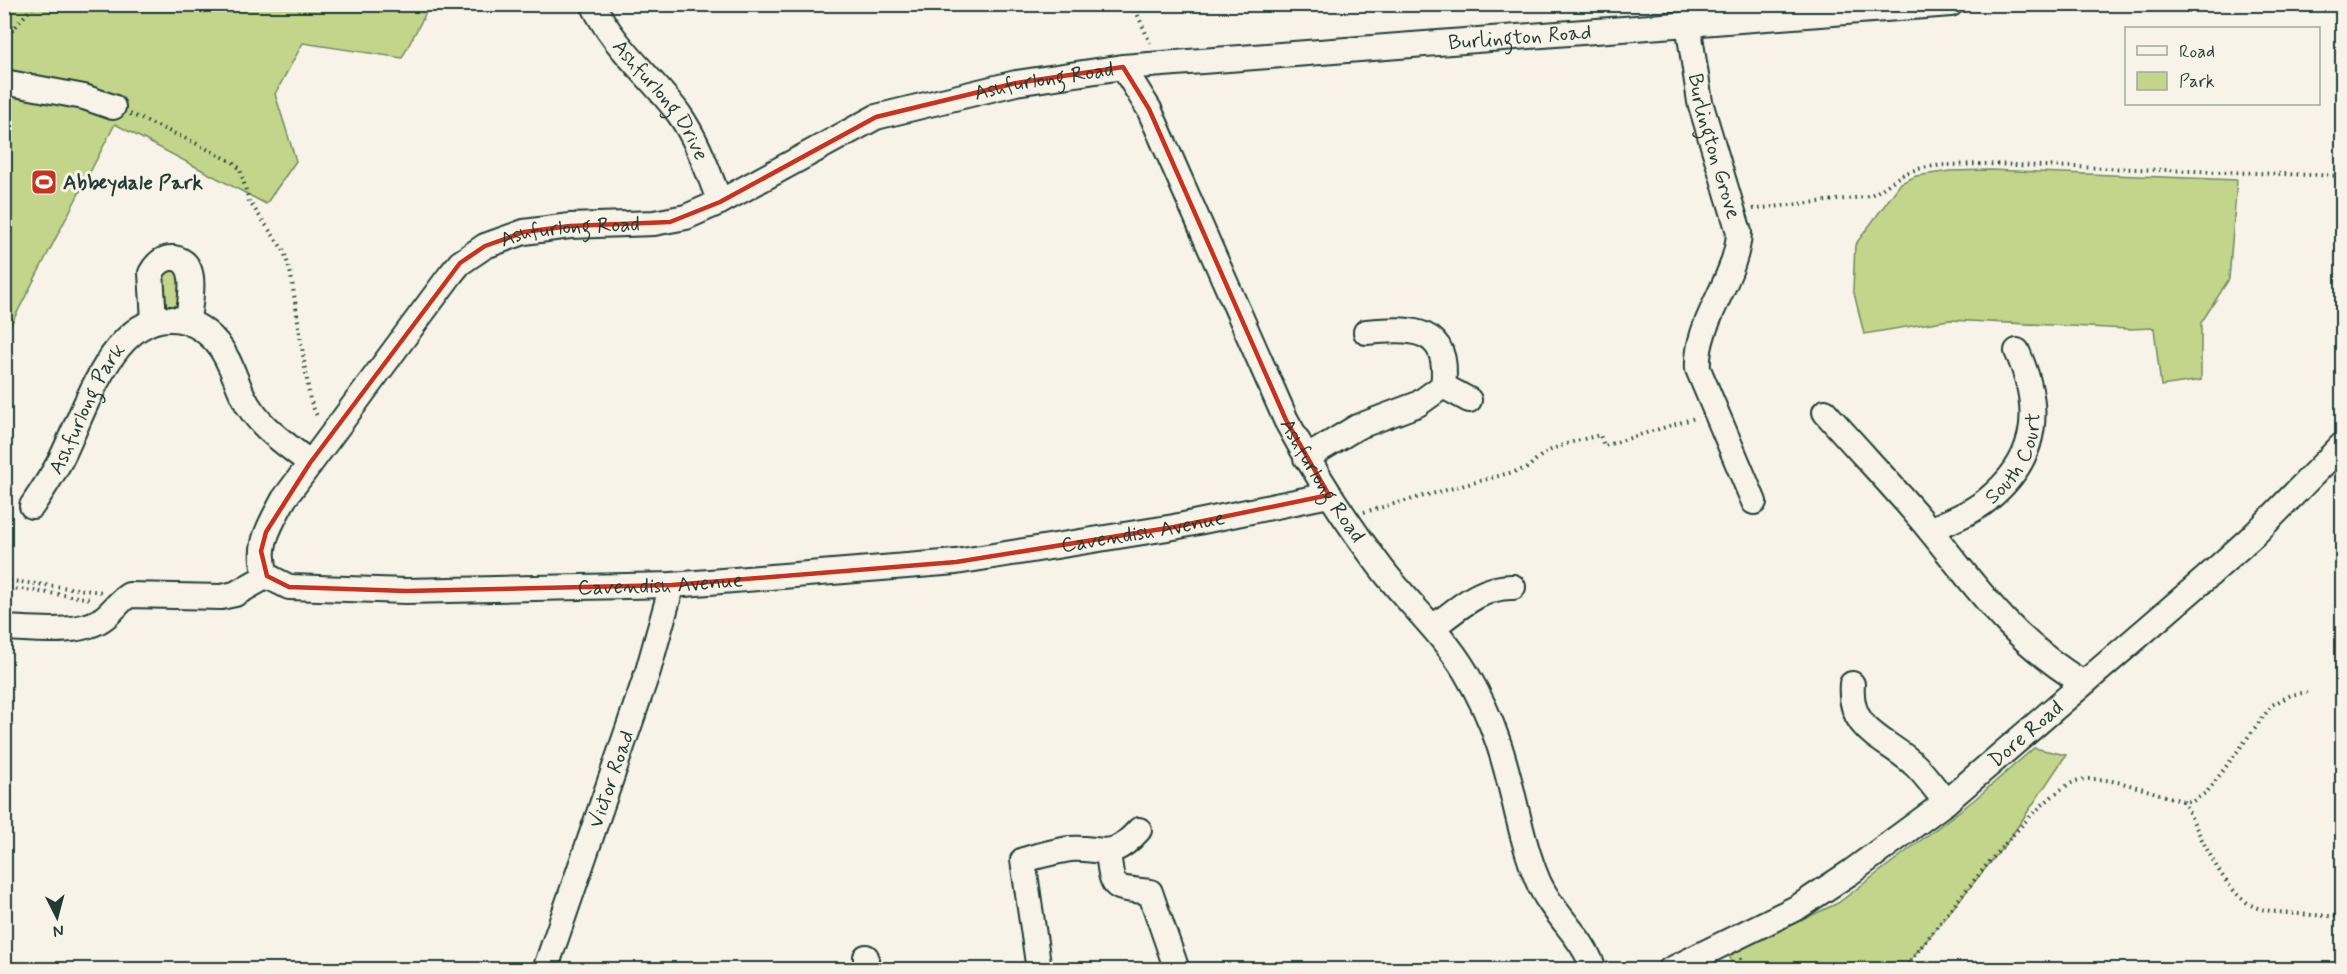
<svg xmlns="http://www.w3.org/2000/svg" width="2347" height="974" font-family="Mynerve,sans-serif">
	<rect width="100%" height="100%" fill="#f7f3e8"/>
	<filter id="ink" filterUnits="userSpaceOnUse"><feTurbulence type="fractalNoise" baseFrequency=".0167" numOctaves="2"/><feDisplacementMap in="SourceGraphic" scale="12" xChannelSelector="R" yChannelSelector="G"/><feConvolveMatrix kernelMatrix="1 2 1 2 8 2 1 2 1" color-interpolation-filters="sRGB"/></filter>
	<g filter="url(#ink)">
		<path fill="#c3d58a" stroke="#71895f" stroke-width="1.5" d="M4,5H430L402,58L303,43L275,94L296,161L266,204L115,124L5,336Z
			M1989,170L2237,180L2229,279L2201,323V380L2161,386L2154,328L2128,329L1949,320L1864,334L1853,289L1855,245L1901,183L1916,176L1950,171Z
			M165,268H175L184,277L179,288L181,310H169L164,306L158,276Z
			M2034,748L2066,755L2008,841L1903,969H1733L1729,954L1838,903L1974,800Z"/>
		<g fill="none" stroke-linecap="round" stroke-linejoin="round">
			<defs>
				<g id="minor">
					<path id="s1" d="M593,4C614,48 651,76 679,114C698,141 708,172 720,202"/>
					<path id="s2" d="M1688,23L1700,102L1739,232C1737,281 1695,321 1698,369L1754,502"/>
					<path id="s3" d="M1123,67L1951,4"/>
					<path d="M4,82L84,97L113,107"/>
					<path d="M154,320L151,273C156,264 163,257 174,258C201,262 189,303 188,321"/>
					<path d="M1443,386L1469,400"/>
					<path d="M1825,412C1859,451 1896,489 1929,529C1980,592 2011,639 2083,683"/>
					<path d="M1306,458L1357,427L1418,404L1443,386C1451,326 1411,328 1366,332"/>
					<path id="s4" d="M32,506C42,491 52,476 61,459C83,416 111,318 170,319C189,319 204,328 217,343C230,359 234,377 243,396C257,426 285,443 310,463"/>
					<path id="s5" d="M1930,530C1951,520 1977,511 1994,494C2040,453 2041,404 2017,351"/>
					<path id="s6" d="M267,576C255,547 270,525 284,499L451,274L460,263L485,246L524,232L570,226L654,223L686,217L720,202L876,117L1016,83L1123,67L1149,109L1286,420C1314,472 1346,522 1382,569C1409,604 1442,633 1465,671C1478,693 1490,718 1498,742C1514,788 1519,836 1538,881C1552,914 1583,936 1594,970"/>
					<path id="s7" d="M267,576L289,587L406,591L672,585L956,562L1174,527L1329,495"/>
					<path d="M1433,627C1458,609 1481,586 1513,587"/>
					<path d="M4,628C33,629 82,636 105,617C114,610 119,601 129,595L221,597L235,594L267,576"/>
					<path d="M1852,684C1848,733 1887,738 1916,766C1927,777 1936,790 1946,802"/>
					<path d="M1108,852C1113,892 1111,887 1150,892L1177,970"/>
					<path d="M866,957V970"/>
					<path id="s8" d="M545,970L648,671L672,585"/>
					<path d="M1039,970L1023,860C1038,856 1055,851 1070,849C1105,847 1110,862 1139,830"/>
					<path id="s9" d="M1670,970L1798,907L1851,872L1946,802L2206,578L2256,533L2342,445"/>
				</g>
			</defs>
			<use href="#minor" stroke="#1f3d34" stroke-width="28"/>
			<path stroke="#1f3d34" stroke-width="4" stroke-dasharray="1.5 4.5" stroke-linecap="butt" d="M1133,4L1150,43
				M4,40L35,4
				M130,114L191,141L233,162L240,169L249,201L284,251L291,275L310,400L318,418
				M1753,209L1864,197C1881,193 1891,180 1906,173C1930,163 1961,165 1986,164L2342,176
				M1364,512L1528,468C1546,446 1573,442 1600,435L1604,446L1695,418
				M4,580L102,592
				M4,587L93,599
				M2183,801C2199,831 2223,894 2255,907C2270,914 2323,915 2342,917
				M1741,958L1744,970
				M1903,970C1935,931 2039,788 2080,780C2109,774 2155,794 2183,801H2193L2207,792L2272,705L2291,695L2307,692"/>
			<use href="#minor" stroke="#f7f3e8" stroke-width="24"/>
		</g>
	</g>
	<path fill="none" stroke="#c8321e" stroke-width="4.5" stroke-linejoin="round" d="M1123,67L1149,109L1286,420L1329,495L1174,527L956,562L672,585L406,591L289,587L267,576L261,551L266,532L310,463L460,263L485,246L524,232L570,226L670,222L720,202L876,117L1016,83Z"/>
	<defs>
		<symbol id="stadium-square" viewBox="-11 -11 22 22"><rect x="-9" y="-9" width="18" height="18" rx="4" fill="#c8321e" stroke="#f7f3e8"/><path d="M0-5a6.5 5 0 1 0 0 10a6.5 5 0 1 0 0-10ZM-3.5-1.8h7v3.6h-7Z" fill="#fff"/></symbol>
	</defs>
	<g fill-rule="evenodd">
		<use href="#stadium-square" x="29" y="167" width="30" height="30"/>
	</g>
	<g text-anchor="middle" stroke-width="6" stroke-linejoin="round" paint-order="stroke">
		<g font-size="21" fill="#1f3d34" stroke="#f7f3e8">
			<text dy="7" stroke="none"><textPath href="#s3" startOffset="398">Burlington Road</textPath></text>
			<text dy="7" stroke="none"><textPath href="#s6" startOffset="998">Ashfurlong Road</textPath></text>
			<text dy="7" stroke="none"><textPath href="#s1" startOffset="118">Ashfurlong Drive</textPath></text>
			<text dy="7" stroke="none"><textPath href="#s2" startOffset="126">Burlington Grove</textPath></text>
			<text dy="7" stroke="none"><textPath href="#s6" startOffset="494">Ashfurlong Road</textPath></text>
			<text dy="7" stroke="none"><textPath href="#s4" startOffset="112">Ashfurlong Park</textPath></text>
			<text dy="7" stroke="none"><textPath href="#s5" startOffset="116">South Court</textPath></text>
			<text dy="7" stroke="none"><textPath href="#s6" startOffset="1538">Ashfurlong Road</textPath></text>
			<text dy="7" stroke="none"><textPath href="#s7" startOffset="882">Cavendish Avenue</textPath></text>
			<text dy="7" stroke="none"><textPath href="#s7" startOffset="396">Cavendish Avenue</textPath></text>
			<text dy="7" stroke="none"><textPath href="#s9" startOffset="429">Dore Road</textPath></text>
			<text dy="7" stroke="none"><textPath href="#s8" startOffset="202">Victor Road</textPath></text>
		</g>
		<g font-size="21" font-weight="bold" fill="#1f3d34" stroke="#f7f3e8" text-anchor="start">
			<text x="63" y="189">Abbeydale Park</text>
		</g>
	</g>
	<rect width="2347" height="974" fill="none" stroke="#f7f3e8" stroke-width="24"/>
	<rect x="12" y="12" width="2323" height="950" fill="none" stroke="#1f3d34" stroke-width="2" filter="url(#ink)"/>
	<rect x="2125" y="27" width="195" height="78" fill="#f7f3e8" stroke="#a1aaa0" stroke-width="1.5"/>
	<rect x="2137" y="46" width="30" height="9" fill="#f7f3e8" stroke="#a1aaa0" stroke-width="1.5"/>
	<text x="2179" y="57" font-size="18" fill="#1f3d34">Road</text>
	<rect x="2137" y="72" width="30" height="18" fill="#c3d58a" stroke="#a1aaa0" stroke-width="1.5"/>
	<text x="2179" y="87" font-size="18" fill="#1f3d34">Park</text>
	<g transform="translate(57 917) rotate(174)" stroke="#f7f3e8" stroke-width="4.5" paint-order="stroke">
	<path d="M0-4.5L10 22L0 15L-10 22Z" fill="#1f3d34"/>
	<text y="-9" font-size="16" font-weight="bold" text-anchor="middle" fill="#1f3d34">N</text>
	</g>
</svg>
